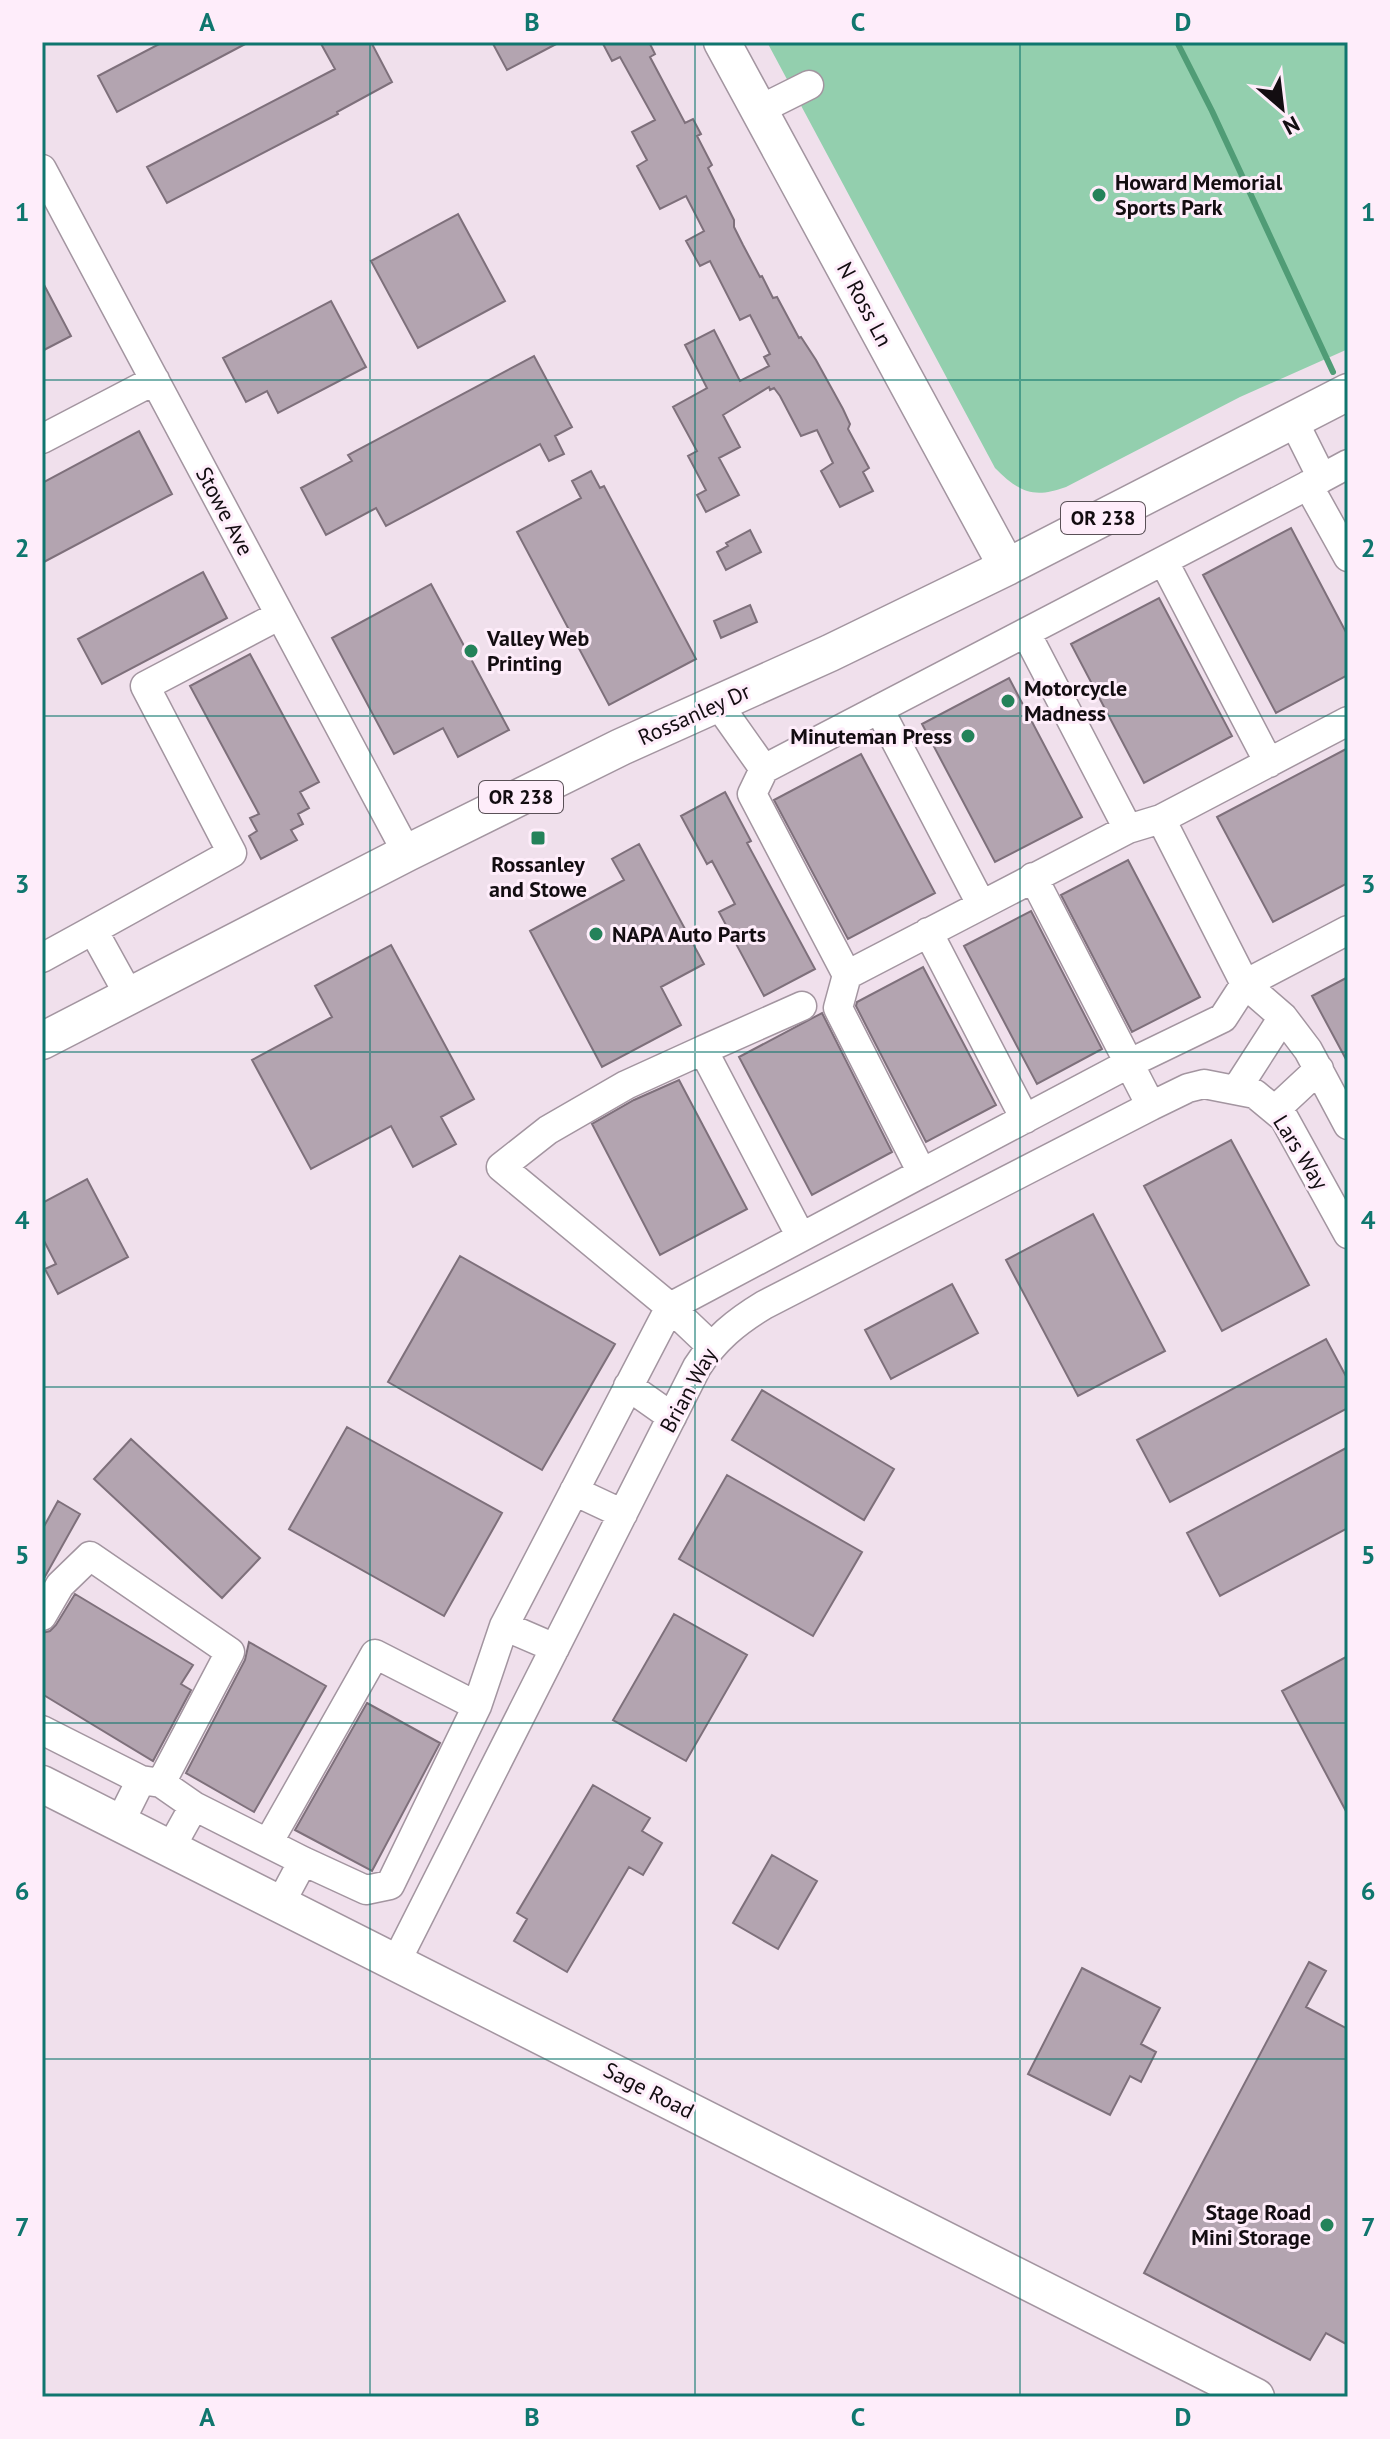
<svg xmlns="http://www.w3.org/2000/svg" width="1390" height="2439" font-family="'PT Sans',sans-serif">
	<rect width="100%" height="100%" fill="#f0e0ec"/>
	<path fill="#93cfae" d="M767,42H1348V349L1240,397L1066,487C1033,499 1019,492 995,468Z"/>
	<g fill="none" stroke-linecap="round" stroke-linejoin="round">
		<path stroke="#509c76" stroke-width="6" d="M1177,42L1212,111L1333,372"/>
	</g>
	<path fill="#b3a4b0" stroke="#7e707b" stroke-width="2" d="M163,42H249L117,112L98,76Z
		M320,42H371L392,82L337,112L338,114L167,203L147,167L335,69Z
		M492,42H560L507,70Z
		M602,42H649L655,54L650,57L685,123L693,119L701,134L697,136L712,165L708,168L734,220V227L743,245L760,277L762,276L773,298L777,297L799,338L801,337L816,360L843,409L850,424L848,429L869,468L863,472L873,491L840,507L821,471L833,463L817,430L801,436L780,396L774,388L770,390L769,387L723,415L740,447L719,458L739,495L706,512L697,495L706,490L688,456L697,451L673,407L707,388L685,345L714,330L740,381L769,366L764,357L770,354L750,315L740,320L710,261L700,266L686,241L704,231L686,196L660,209L637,166L647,160L632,132L655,120L620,57L612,61Z
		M458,214L505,301L418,348L371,261Z
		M42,281L71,336L42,351Z
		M331,301L366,367L278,413L267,391L246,402L223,358Z
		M534,356L572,427L555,436L564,454L549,461L540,444L386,526L376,508L326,535L301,488L352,461L348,455Z
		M139,431L172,494L42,563V483Z
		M591,471L600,488L604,486L696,659L609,705L517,532L581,498L572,481Z
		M1291,528L1348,636V675L1276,713L1203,575Z
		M750,530L761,552L726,570L717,552L728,546L726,543Z
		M203,572L227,618L102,684L78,639Z
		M431,584L509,730L458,757L443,728L394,754L332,638Z
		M1159,598L1232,736L1144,783L1071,644Z
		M750,605L757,622L721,638L714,621Z
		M250,654L319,782L300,792L309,808L298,814L303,824L291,830L297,840L261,859L249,836L257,831L250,818L259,814L190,686Z
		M1009,678L1082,817L995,862L922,724Z
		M1348,748V883L1273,922L1217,817Z
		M861,754L935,893L848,939L774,800Z
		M725,792L751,841L747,843L815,969L764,996L719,912L735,904L712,861L707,864L681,816Z
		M639,844L704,964L661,987L681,1025L602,1067L530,931L624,880L612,859Z
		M1128,860L1200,997L1132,1032L1061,895Z
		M1031,911L1102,1049L1037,1084L964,946Z
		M391,945L474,1099L441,1117L456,1144L413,1167L391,1126L311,1169L252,1060L332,1017L315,986Z
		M923,967L996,1105L926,1142L856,1006L857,1002Z
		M1348,977V1063L1312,996Z
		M822,1013L892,1152L812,1195L739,1057Z
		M679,1080L747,1209L660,1255L592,1124L634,1100Z
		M1231,1140L1309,1285L1222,1331L1144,1186Z
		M87,1179L128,1257L58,1294L45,1269L56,1264L42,1237V1203Z
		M1093,1214L1165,1351L1078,1396L1006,1260Z
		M460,1256L615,1344L542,1470L388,1382Z
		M952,1284L978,1333L891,1379L865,1330Z
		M1326,1339L1348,1380V1408L1170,1502L1137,1440Z
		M762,1390L894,1469L864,1520L732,1440Z
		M347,1427L502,1513L444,1616L289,1529Z
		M131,1439L260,1558L222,1598L94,1479Z
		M1348,1447V1528L1220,1596L1187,1533Z
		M727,1475L862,1552L813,1636L679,1559Z
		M58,1501L80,1514L42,1582V1530Z
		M75,1594L193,1665L181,1684L191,1690L153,1761L42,1694V1633L50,1631L56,1625Z
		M674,1614L747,1655L686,1761L613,1720Z
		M249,1642L326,1686L254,1812L186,1773L245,1660Z
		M1348,1656V1815L1282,1691Z
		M367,1703L440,1743L372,1871L295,1830Z
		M593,1785L650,1818L642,1831L662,1843L643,1875L629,1867L567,1972L514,1941L527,1919L517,1913Z
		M772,1855L817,1881L778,1949L733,1923Z
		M1309,1962L1326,1971L1306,2007L1348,2029V2345L1326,2333L1310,2360L1144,2273Z
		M1082,1968L1160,2008L1141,2044L1156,2052L1141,2082L1130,2076L1110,2115L1028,2074Z"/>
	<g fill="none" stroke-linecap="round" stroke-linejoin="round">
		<defs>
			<path id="minor" d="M759,110L809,85
				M42,169L407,853
				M42,439L155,380
				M1322,478L1348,464
				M1308,485L1348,557
				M1164,562L1269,763
				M1026,633L1128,829
				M718,704L764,769L1322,478L1293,420
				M879,709L981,904
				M1348,721L1161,819L1245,984L1348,930
				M764,769L752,794L847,975L1128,829L1161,819
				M1033,877L1151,1106
				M928,932L1025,1119
				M42,958L93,930
				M847,975L838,1008L922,1173L1130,1063L1223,1018L1245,984L1283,1017L1308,1050L1348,1125
				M130,997L93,930L232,853L145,686L280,615
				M703,1050L802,1006
				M1236,1090L1283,1017
				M1275,1110L1319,1069
				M801,1237L703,1050L626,1085L548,1130L501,1167L670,1307L922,1173
				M628,1386L672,1417
				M574,1491L623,1514
				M42,1616L60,1585L90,1556L230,1652L161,1783
				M504,1626L555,1648
				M42,1730L141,1780L161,1783L194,1806L303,1861L366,1890L390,1885L477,1706L504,1626L670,1307L711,1346
				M120,1822L141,1780
				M268,1843L375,1654L477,1706
				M170,1849L194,1806
				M280,1904L303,1861
				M396,1962L697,1367C715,1339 736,1322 764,1305L1151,1106L1188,1088L1204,1084L1255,1094L1284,1118L1348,1234"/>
			<path id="major" d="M722,42L1007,567
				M42,1041L407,853L621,747L830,653L1007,567L1348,392
				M42,1784L1256,2397"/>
		</defs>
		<use href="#minor" stroke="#a395a0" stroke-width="31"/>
		<use href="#major" stroke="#a395a0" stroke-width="39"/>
		<use href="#minor" stroke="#fff" stroke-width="28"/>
		<use href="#major" stroke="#fff" stroke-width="36"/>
	</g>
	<path fill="none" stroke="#0f766e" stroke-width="2" stroke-opacity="0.55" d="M370,42V2397M695,42V2397M1020,42V2397M42,380H1348M42,716H1348M42,1052H1348M42,1387H1348M42,1723H1348M42,2059H1348"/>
	<g fill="#24825a" stroke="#feedfa" stroke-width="3">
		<circle cx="1099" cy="195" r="8"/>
		<circle cx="471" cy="651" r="8"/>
		<circle cx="1008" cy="701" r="8"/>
		<circle cx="968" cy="736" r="8"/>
		<rect x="530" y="830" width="16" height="16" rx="4"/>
		<circle cx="596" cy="934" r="8"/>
		<circle cx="1327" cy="2225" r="8"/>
	</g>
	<g text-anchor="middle" stroke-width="6" stroke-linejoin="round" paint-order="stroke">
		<g fill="#feedfa" stroke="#5a5057" stroke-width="2">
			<rect x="1061" y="502" width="84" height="32" rx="6"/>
			<rect x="479" y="781" width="84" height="32" rx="6"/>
		</g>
		<g font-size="20" font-weight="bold" fill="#130d11">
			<text x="1103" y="525">OR 238</text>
			<text x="521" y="804">OR 238</text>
		</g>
		<g font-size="22" font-weight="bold" fill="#130d11" stroke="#feedfa" text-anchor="start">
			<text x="1115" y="190">Howard Memorial<tspan x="1115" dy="25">Sports Park</tspan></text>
			<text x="487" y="646">Valley Web<tspan x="487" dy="25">Printing</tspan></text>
			<text x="1024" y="696">Motorcycle<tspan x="1024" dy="25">Madness</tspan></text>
			<text x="952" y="744" text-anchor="end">Minuteman Press</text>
			<text x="538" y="872" text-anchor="middle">Rossanley<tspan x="538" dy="25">and Stowe</tspan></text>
			<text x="612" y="942">NAPA Auto Parts</text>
			<text x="1311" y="2220" text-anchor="end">Stage Road<tspan x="1311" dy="25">Mini Storage</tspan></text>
		</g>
		<g font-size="22" fill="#130d11" stroke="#feedfa">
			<text transform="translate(865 304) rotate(62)" y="8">N Ross Ln</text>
			<text transform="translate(225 511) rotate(62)" y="8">Stowe Ave</text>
			<text transform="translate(694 714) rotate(-24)" y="8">Rossanley Dr</text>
			<text transform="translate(1301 1152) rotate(58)" y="8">Lars Way</text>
			<text transform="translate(688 1390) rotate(-61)" y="8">Brian Way</text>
			<text transform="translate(649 2090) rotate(27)" y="8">Sage Road</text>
		</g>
	</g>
	<rect width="1390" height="2439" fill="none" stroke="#feedfa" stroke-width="88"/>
	<g transform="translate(1282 108) rotate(152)" stroke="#feedfa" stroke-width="6" paint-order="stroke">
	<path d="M0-6L14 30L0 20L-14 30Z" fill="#130d11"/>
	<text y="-12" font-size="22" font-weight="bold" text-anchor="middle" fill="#130d11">N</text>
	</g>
	<rect x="44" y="44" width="1302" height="2351" fill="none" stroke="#0f766e" stroke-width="3"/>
	<g font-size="26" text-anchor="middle" font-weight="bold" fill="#0f766e">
		<text x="207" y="31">A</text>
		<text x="532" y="31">B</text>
		<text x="858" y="31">C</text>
		<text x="1183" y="31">D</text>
		<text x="22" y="221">1</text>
		<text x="1368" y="221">1</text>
		<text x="22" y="557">2</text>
		<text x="1368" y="557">2</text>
		<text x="22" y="893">3</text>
		<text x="1368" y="893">3</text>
		<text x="22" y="1229">4</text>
		<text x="1368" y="1229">4</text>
		<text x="22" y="1564">5</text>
		<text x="1368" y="1564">5</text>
		<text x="22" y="1900">6</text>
		<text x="1368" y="1900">6</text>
		<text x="22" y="2236">7</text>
		<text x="1368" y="2236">7</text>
		<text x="207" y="2426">A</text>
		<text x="532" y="2426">B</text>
		<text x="858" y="2426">C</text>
		<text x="1183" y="2426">D</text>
	</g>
</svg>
